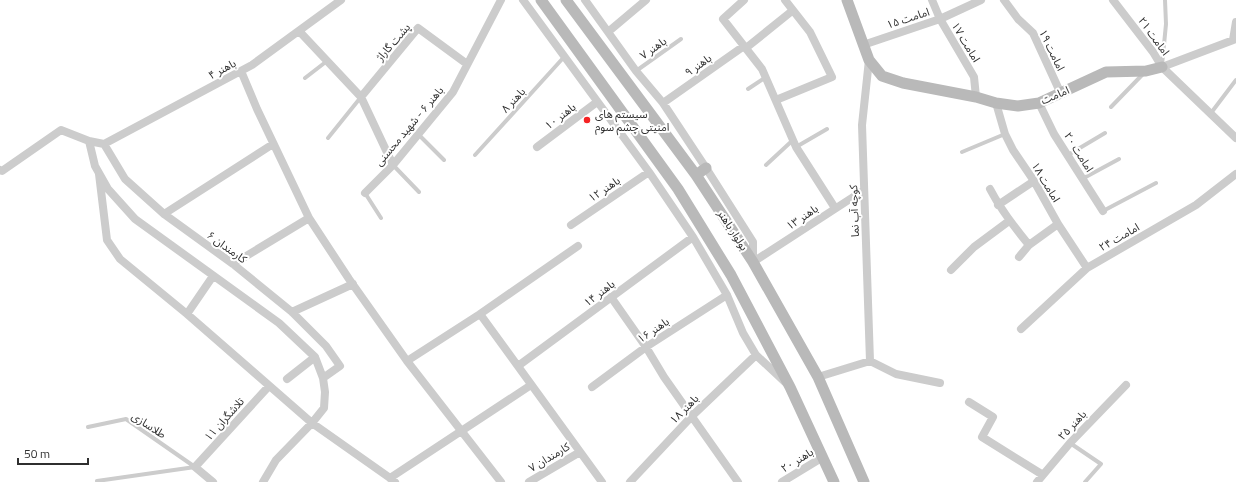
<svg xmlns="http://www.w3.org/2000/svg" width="1236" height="482" font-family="'Titillium Web','Noto Sans Arabic',sans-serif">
	<rect width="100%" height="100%" fill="#fff"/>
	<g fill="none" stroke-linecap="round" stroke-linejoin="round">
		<path stroke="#ccc" stroke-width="4" d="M1162,65L1166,24L1165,0
			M636,71L681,39
			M305,78L327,61
			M748,89L766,77
			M1111,107L1143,74
			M1211,113L1236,80
			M418,134L444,160
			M328,138L361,97
			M796,147L827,129
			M962,152L1005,134
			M475,155L564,57
			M1068,155L1105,133
			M393,165L419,192
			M766,165L793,140
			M1082,179L1119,159
			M365,193L381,218
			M1103,211L1156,183
			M88,427L126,419L195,467
			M1070,443L1101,464L1085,482
			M97,481L195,467"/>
		<path stroke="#ccc" stroke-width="8" d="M523,0L649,172L693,237L727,295L743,333L756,355L785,382
			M585,0L636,71L663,103L706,168L753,242V262
			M744,0L723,19L762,69L796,147L835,208
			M932,0L940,19L974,77L976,97
			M1004,0L1018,19L1033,33L1061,94
			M1113,0L1153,52L1162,67L1236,138
			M299,31L361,97L393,165
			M608,32L646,0
			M1233,40L1236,22
			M863,45L940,19L981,0
			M746,48L792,11
			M869,60L862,125L870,361
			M1162,67L1236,39
			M241,71L257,109L309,218L349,279L407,361L501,482
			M361,97L418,28L467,64
			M776,100L832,77L810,32L785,0
			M663,103L744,46
			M996,103L1005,134L1013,150L1034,181L1058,224L1087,268
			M1039,103L1054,134L1103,211
			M89,141L95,166L108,189L135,219L279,323L315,357L323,378
			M104,144L125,179L164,214L233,264L292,312L326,346L340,366L323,378L325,392L324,408L312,423L276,460L263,482
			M104,144L252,65L341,0
			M537,147L597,102
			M0,170L2,171L61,130L89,141L104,144
			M99,174L107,240L120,259L187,314L312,423L390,478L395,482
			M990,189C1001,210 1014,227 1029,245
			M365,193L393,165L453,92L501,0
			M998,205L1034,181
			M164,214L273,144
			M571,225L649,172
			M1019,257L1029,245L1058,224
			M753,262L864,190
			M233,264L309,218
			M951,270L974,247L1009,221
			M611,297L646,347L664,377L738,482
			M292,312L353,284
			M187,314L213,276
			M480,314L602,482
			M1021,329L1087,268L1196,205L1236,174
			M407,361L480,314L578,246
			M518,366L693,237
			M818,377L870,361L896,374L940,383
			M287,379L315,357
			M592,387L646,347L727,295
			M969,402L993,417L982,437L1043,475
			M390,478L531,385
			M213,482L195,467L269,386
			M529,482L580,452
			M630,482L692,416L756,355
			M782,482L823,457
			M1037,482L1070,443L1126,385"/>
		<path stroke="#b9b9b9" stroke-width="11" d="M541,0L678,189L731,275L790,387L834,482
			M566,0L696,175L753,262L818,377L864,482
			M847,0L869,60L882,76L903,83L976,97L996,103L1018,106L1039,103L1106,72L1146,71L1162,67
			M696,175L706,168"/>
	</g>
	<circle fill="#f52224" stroke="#fff" stroke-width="1.5" cx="587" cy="120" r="4"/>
	<g text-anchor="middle" stroke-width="4" stroke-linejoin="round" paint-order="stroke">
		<g font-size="11" fill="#2f2f2f" stroke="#fff">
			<text transform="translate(908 18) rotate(-18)" y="4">امامت ۱۵</text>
			<text transform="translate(1154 36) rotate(54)" y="4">امامت ۲۱</text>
			<text transform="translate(393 42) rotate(-49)" y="4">پشت گاراژ</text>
			<text transform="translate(966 42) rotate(59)" y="4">امامت ۱۷</text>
			<text transform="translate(653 48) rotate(-35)" y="4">باهنر ۷</text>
			<text transform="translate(1052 50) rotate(64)" y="4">امامت ۱۹</text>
			<text transform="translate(698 65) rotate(-35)" y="4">باهنر ۹</text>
			<text transform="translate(222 69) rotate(-28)" y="4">باهنر ۴</text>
			<text transform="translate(1055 95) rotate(-23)" y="4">امامت</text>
			<text transform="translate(513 100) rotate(-47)" y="4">باهنر ۸</text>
			<text transform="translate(560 116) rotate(-37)" y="4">باهنر ۱۰</text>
			<text transform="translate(409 126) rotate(-50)" y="4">باهنر ۶ - شهید محسنی</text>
			<text transform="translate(1079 152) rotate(58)" y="4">امامت ۲۰</text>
			<text transform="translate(1046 182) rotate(59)" y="4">امامت ۱۸</text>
			<text transform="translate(604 189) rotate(-34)" y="4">باهنر ۱۲</text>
			<text transform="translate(854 211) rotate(-92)" y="4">کوچه آب نما</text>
			<text transform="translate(802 217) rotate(-34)" y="4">باهنر ۱۳</text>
			<text transform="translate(733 230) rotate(57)" y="4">بولوار باهنر</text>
			<text transform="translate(1119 237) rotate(-30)" y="4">امامت ۲۴</text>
			<text transform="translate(227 247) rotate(36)" y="4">کارمندان ۶</text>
			<text transform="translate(599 293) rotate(-37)" y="4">باهنر ۱۴</text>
			<text transform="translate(653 330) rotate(-34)" y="4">باهنر ۱۶</text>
			<text transform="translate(684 409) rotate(-45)" y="4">باهنر ۱۸</text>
			<text transform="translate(224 419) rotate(-48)" y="4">تلاشگران ۱۱</text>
			<text transform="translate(149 425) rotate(33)" y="4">طلاسازی</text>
			<text transform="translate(1072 425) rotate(-47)" y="4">باهنر ۲۵</text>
			<text transform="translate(549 457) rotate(-31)" y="4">کارمندان ۷</text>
			<text transform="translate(797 460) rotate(-32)" y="4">باهنر ۲۰</text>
		</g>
		<g font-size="11" fill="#2f2f2f" stroke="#fff" text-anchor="start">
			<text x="595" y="118">سیستم های<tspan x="595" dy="13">امنیتی چشم سوم</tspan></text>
		</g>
	</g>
	<path d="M18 458v6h70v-6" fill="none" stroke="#2f2f2f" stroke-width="2"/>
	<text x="24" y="458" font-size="12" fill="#2f2f2f" stroke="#ffffff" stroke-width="3" paint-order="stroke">50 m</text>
</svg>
